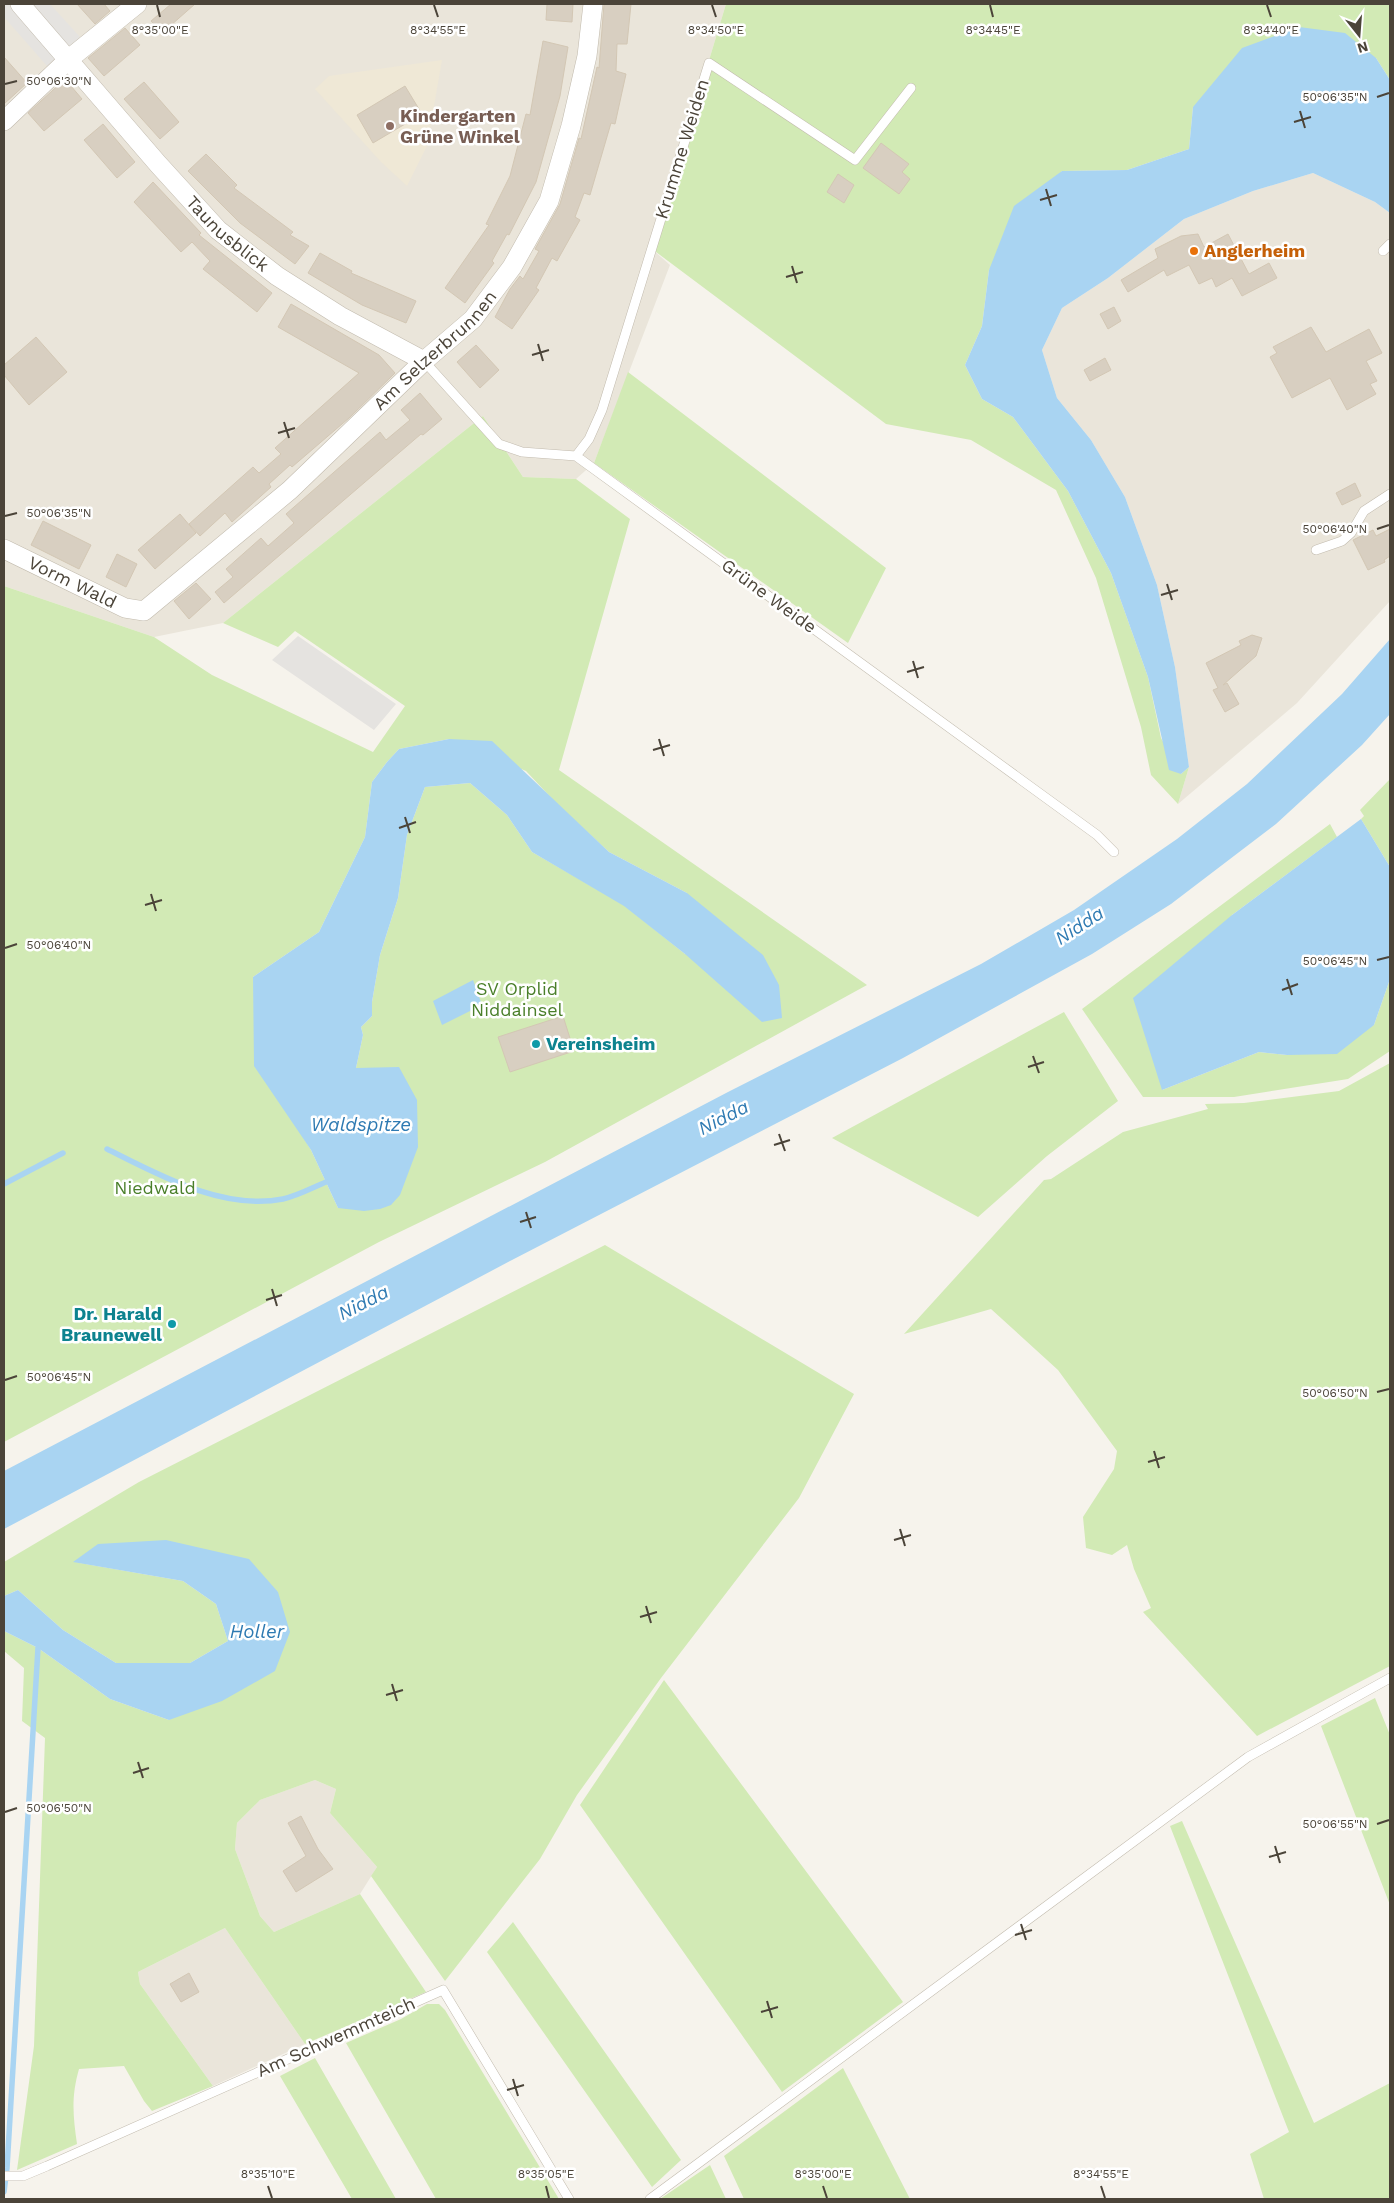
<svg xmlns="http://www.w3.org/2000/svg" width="1394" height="2203" font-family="'Work Sans',sans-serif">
	<rect width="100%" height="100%" fill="#f6f3ec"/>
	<path fill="#eae5da" d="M4,4H726L652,249L670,265L594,463L576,479L523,477L483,416L223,623L154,637L4,586Z
		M1313,173L1375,202L1390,213V601L1297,703L1178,804L1189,767L1175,667L1157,585L1125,497L1091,440L1057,398L1042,350L1062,308L1108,278L1184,219L1253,191Z
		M315,1780L336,1789L330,1813L377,1867L360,1894L274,1932L260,1916L235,1849L237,1823L260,1800Z
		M225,1928L305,2044L213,2086L140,1984L138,1972Z"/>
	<path fill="#efe8d6" d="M442,60L427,146L407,186L381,162L315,89L329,76Z"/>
	<path fill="#d2eab5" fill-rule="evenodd" d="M726,4H1390V80L1376,58L1193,107L1189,149L1127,170L1062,171L989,270L982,326L965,365L982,399L1013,417L1068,491L1111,573L1148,677L1161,738L1181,774L1189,767L1178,804L1151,775L1141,727L1096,578L1056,490L971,440L886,424L652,249Z
		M628,372L886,568L848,643L594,463Z
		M483,416L523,477L576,479L630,519L559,770L867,985L545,1162L379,1242L4,1442V586L154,637L212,675L373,752L405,706L295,631L278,647L223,623ZM449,739L526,771L557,804L609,852L687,893L685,954L624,905L532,852L507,815L470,783L425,787L407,835L398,898L380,955L372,1002V1016L361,1027L363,1035L356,1068L338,1208L311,1150L291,1117L253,977L319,932L365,837L372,782L387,762L399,749Z
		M1390,779V867L1361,819L1364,816L1360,810Z
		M1330,824L1337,837L1232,915L1162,1090L1259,1052L1287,1055L1374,1025L1390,979V1051L1348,1079L1234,1097H1143L1082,1009Z
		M1064,1012L1118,1101L1047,1156L978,1217L832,1138Z
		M1390,1063V1666L1257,1736L1143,1612L1151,1608L1134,1569L1127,1545L1112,1555L1086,1548L1083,1517L1114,1469L1117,1451L1058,1370L991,1309L904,1334L1044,1180L1051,1179L1123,1132L1208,1109L1205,1104L1244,1103L1339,1091Z
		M605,1245L854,1394L799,1498L661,1678L577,1795L540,1859L445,1981L371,1876L377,1867L330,1813L336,1789L315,1780L260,1800L237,1823L235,1849L260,1916L274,1932L360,1894L426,1992L305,2044L225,1928L138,1972L140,1984L213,2086L152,2111L144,2101L124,2066L79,2069C71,2097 73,2116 77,2144L17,2170L34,2046L45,1738L22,1721L24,1668L4,1651V1631L38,1648L110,1699L169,1720L278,1592L74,1562L183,1581L216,1604L228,1641L190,1663H116L63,1630L18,1590L4,1596V1562L139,1482Z
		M664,1680L903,2002L782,2092L580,1805Z
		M1375,1698L1390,1735V1905L1321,1726Z
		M1182,1821L1314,2123L1390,2083V2199H1264L1250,2154L1289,2132L1170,1826Z
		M513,1922L681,2160L652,2187L487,1952Z
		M427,2004H439L445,2010L559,2199H436L346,2043L401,2019Z
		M315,2058L396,2199H352L280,2076Z
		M843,2068L910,2199H744L724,2156Z
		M710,2165L726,2199H660Z"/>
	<path fill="#e5e3e0" d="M4,4H50L80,37L47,66L4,17Z
		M298,636L396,704L374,730L272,660Z"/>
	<path fill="#a9d4f2" d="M1299,27L1345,33L1376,58L1390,80V213L1375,202L1313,173L1253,191L1184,219L1108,278L1062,308L1042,350L1057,398L1091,440L1125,497L1157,585L1175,667L1189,767L1181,774L1169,770L1148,677L1111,573L1068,491L1013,417L982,399L965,365L982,326L989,270L1014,206L1062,171L1127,170L1189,149L1193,107L1242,48Z
		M1390,639V714L1362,745L1276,824L1171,904L1092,954L903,1058L512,1260L4,1529V1471L728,1092L981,964L1074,910L1177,839L1247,784L1342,694Z
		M449,739L492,741L609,852L687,893L763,955L779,985L782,1018L762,1022L685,954L624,906L532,852L507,815L470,783L425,787L407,835L398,898L380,955L372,1002V1016L361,1027L363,1035L356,1068L399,1067L417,1100L418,1147L400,1195L391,1205L380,1209L364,1211L338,1208L311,1150L254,1066L253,977L319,932L365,837L372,782L387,762L399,749Z
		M1361,819L1390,867V979L1374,1025L1337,1054L1287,1055L1259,1052L1162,1090L1133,998L1232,915Z
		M473,980L482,1005L442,1025L433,1001Z
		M166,1540L249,1559L278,1592L290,1632L275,1671L222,1701L169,1720L110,1699L38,1648L4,1631V1596L18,1590L63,1630L116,1663H190L228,1641L216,1604L183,1581L73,1562L98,1544Z"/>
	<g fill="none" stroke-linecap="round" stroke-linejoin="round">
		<path stroke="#a9d4f2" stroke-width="5.5" d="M107,1149C159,1175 223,1211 283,1199C297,1196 312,1188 326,1182
			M4,1184L63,1153
			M4,2192L7,2168L38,1648"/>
	</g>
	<path fill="#d8cfc1" stroke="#d3c7b4" d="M77,4H104L110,11L95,24Z
		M171,4H195L162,33L151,21Z
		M547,4H573L572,22L546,20Z
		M604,4H631L627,44H617L616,71L626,74L615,124L611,123L590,195L584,193L575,217L580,220L557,261L552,258L536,288L539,290L512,329L495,317L510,289L520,276L523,279L539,251L535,249L560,204L579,138L581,139L597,67L599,68Z
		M125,28L140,45L104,76L88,58Z
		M543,41L568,47L560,96L536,182L509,235L507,234L492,261L494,263L465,303L445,288L489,225L486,224L510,176L526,114L530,115Z
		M4,57L27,83L4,104Z
		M65,79L82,99L44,131L28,113Z
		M144,82L179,122L160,139L124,99Z
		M405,86L422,114L373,143L357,115Z
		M103,124L135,162L117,178L84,140Z
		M881,143L909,164L902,172L910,179L899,194L863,168Z
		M206,154L237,185L234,188L293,232L290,235L309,246L295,264L240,223L188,171Z
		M838,174L854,185L844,203L827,192Z
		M153,182L201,233L199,235L272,293L257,312L203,269L210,261L192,242L181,252L134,202Z
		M1198,234L1204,247L1228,234L1249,274L1269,263L1277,278L1242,296L1232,278L1216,287L1212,278L1199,284L1189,265L1167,276L1164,270L1128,292L1121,280L1158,258L1155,249L1181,236Z
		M320,253L352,271L351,273L416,301L406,323L362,305L308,273Z
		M291,304L379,355L395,373L349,418L292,467L290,465L269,484L271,487L232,522L225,513L200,536L189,524L253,467L259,473L281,454L275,448L359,373L278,327Z
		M1114,307L1121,321L1108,329L1100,314Z
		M1311,327L1326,352L1369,329L1382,353L1366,361L1377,381L1370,384L1376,394L1347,410L1330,378L1292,398L1270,357L1277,353L1273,347Z
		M36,337L67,372L29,405L4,375V365Z
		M476,345L499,370L480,388L457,362Z
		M1105,358L1111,370L1090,381L1084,370Z
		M420,393L442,419L423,435L421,434L224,603L215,592L233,577L226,569L261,538L268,546L294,523L286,514L380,432L386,440L410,420L401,410Z
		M1355,483L1361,496L1342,505L1336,493Z
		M180,514L196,533L155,569L138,550Z
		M43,521L91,545L79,569L31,545Z
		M1390,529V556L1384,560L1385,562L1368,570L1353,540L1373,530L1376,536Z
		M117,554L137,564L126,587L106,577Z
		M196,583L211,599L189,619L174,601Z
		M1252,635L1262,638L1256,656L1223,685L1227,683L1239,704L1225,712L1213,690L1218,688L1206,663L1241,645L1239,641Z
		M563,1016L574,1051L510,1072L498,1037Z
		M301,1816L318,1849L333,1869L296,1892L283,1871L306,1856L288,1823Z
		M189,1973L199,1992L181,2002L170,1984Z"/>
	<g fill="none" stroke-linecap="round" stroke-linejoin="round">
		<defs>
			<path id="service" d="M1383,251L1390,244
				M424,361L499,444L522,452L576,456L1097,835L1114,852
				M576,456L589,439L602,410L709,63L855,160L911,88
				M1316,550L1342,541L1351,533L1364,511L1390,494
				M4,2176H23L47,2166L443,1990L569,2199
				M650,2199L1248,1757L1390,1678"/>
			<g id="minor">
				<path id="s1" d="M20,4L158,164L218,230L277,276L340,316L424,361"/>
				<path d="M4,121L69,59L137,4"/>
				<path id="s2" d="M4,549L125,608L144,611L290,490L424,361L473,319L512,267L549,201L571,126L587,56L593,4"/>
			</g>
		</defs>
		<use href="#service" stroke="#c2bbae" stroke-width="10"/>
		<use href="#minor" stroke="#c2bbae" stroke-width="20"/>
		<use href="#service" stroke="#fff" stroke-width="9"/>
		<use href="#minor" stroke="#fff" stroke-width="19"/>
	</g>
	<path fill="none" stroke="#4b4439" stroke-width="2" d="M157,5L160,17M434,5L438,17M712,5L716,17M990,5L993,17M1267,5L1271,17M5,84L17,81M1377,97L1389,93M1300,111L1305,128M1294,122L1311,117M1046,189L1051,206M1040,200L1057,195M792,266L797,283M786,277L803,272M538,344L543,361M532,355L549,350M284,422L289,438M278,433L295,428M5,516L17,513M1377,529L1389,525M1167,584L1172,600M1161,595L1178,590M913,661L918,678M907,672L924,667M659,739L664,756M653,750L670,745M405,817L410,833M399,828L416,822M151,894L156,911M145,905L162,900M5,948L17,944M1377,960L1389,957M1287,979L1292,995M1282,990L1298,984M1033,1056L1039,1073M1028,1067L1044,1062M779,1134L785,1151M774,1145L790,1140M526,1212L531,1228M520,1222L536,1217M272,1289L277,1306M266,1300L282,1295M5,1380L17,1376M1377,1392L1389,1389M1154,1451L1159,1468M1148,1462L1165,1457M900,1529L905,1546M894,1540L911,1535M646,1606L651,1623M640,1617L657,1612M392,1684L397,1701M386,1695L403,1690M138,1762L143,1778M133,1773L149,1768M5,1812L17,1808M1377,1824L1389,1820M1275,1846L1280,1863M1269,1857L1286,1852M1021,1924L1026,1940M1015,1935L1032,1930M767,2001L772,2018M761,2012L778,2007M513,2079L518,2096M507,2090L524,2085M268,2186L272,2198M546,2186L549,2198M823,2186L827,2198M1101,2186L1105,2198"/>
	<circle fill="#8d6e63" stroke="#fff" stroke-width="2" cx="390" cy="126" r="5"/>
	<circle fill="#e8710a" stroke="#fff" stroke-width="2" cx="1194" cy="251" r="5"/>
	<g fill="#0f9aa8" stroke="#fff" stroke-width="2">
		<circle cx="536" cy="1044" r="5"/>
		<circle cx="172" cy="1324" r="5"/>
	</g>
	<g text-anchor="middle" stroke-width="5" stroke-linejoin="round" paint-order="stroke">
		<g font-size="18" font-weight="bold" fill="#785e54" stroke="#fff" text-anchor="start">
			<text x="400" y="122">Kindergarten<tspan x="400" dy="21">Grüne Winkel</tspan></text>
		</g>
		<g font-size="18" fill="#4b4439" stroke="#fff">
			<text transform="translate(682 149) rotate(-73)" y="6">Krumme Weiden</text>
			<text dy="6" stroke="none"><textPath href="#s1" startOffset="310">Taunusblick</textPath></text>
			<text dy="6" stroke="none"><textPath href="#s2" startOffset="545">Am Selzerbrunnen</textPath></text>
			<text dy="6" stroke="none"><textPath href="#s2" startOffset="76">Vorm Wald</textPath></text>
			<text transform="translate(769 596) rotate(36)" y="6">Grüne Weide</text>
			<text transform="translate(336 2037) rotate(-24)" y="6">Am Schwemmteich</text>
		</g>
		<g font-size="18" font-weight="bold" fill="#c56008" stroke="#fff" text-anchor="start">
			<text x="1204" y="257">Anglerheim</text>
		</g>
		<g font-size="18" fill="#4a7f2a" stroke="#fff">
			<text x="517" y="995">SV Orplid<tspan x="517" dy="21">Niddainsel</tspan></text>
			<text x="155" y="1194">Niedwald</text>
		</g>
		<g font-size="18" font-weight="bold" fill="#0d838f" stroke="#fff" text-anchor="start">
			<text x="546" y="1050">Vereinsheim</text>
			<text x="162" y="1320" text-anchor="end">Dr. Harald<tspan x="162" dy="21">Braunewell</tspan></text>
		</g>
		<g font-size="19" font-style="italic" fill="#2e7ab2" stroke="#fff">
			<text transform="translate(1079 925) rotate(-33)" y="7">Nidda</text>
			<text transform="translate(723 1117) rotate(-27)" y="7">Nidda</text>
			<text x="361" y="1131">Waldspitze</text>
			<text transform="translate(363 1302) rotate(-27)" y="7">Nidda</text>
			<text x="257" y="1638">Holler</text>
		</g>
	</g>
	<g font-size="12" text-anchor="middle" fill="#4b4439" stroke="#fff" stroke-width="5" stroke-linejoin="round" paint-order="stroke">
		<text x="160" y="34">8°35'00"E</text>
		<text x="438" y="34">8°34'55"E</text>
		<text x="716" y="34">8°34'50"E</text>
		<text x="993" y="34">8°34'45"E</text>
		<text x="1271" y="34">8°34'40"E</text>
		<text x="59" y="85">50°06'30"N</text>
		<text x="1335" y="101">50°06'35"N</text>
		<text x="59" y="517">50°06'35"N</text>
		<text x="1335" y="533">50°06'40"N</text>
		<text x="59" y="949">50°06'40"N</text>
		<text x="1335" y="965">50°06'45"N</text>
		<text x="59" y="1381">50°06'45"N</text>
		<text x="1335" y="1397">50°06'50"N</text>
		<text x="59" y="1812">50°06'50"N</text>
		<text x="1335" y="1828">50°06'55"N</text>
		<text x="268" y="2178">8°35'10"E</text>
		<text x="546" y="2178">8°35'05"E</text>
		<text x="823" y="2178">8°35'00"E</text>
		<text x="1101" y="2178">8°34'55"E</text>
	</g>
	<rect width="1394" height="2203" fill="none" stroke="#4b4439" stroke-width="10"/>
	<g transform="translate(1359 35) rotate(163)" stroke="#ffffff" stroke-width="4" paint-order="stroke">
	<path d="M0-4L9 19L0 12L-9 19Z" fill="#4b4439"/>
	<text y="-8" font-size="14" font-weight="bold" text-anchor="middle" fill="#4b4439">N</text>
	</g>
</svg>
